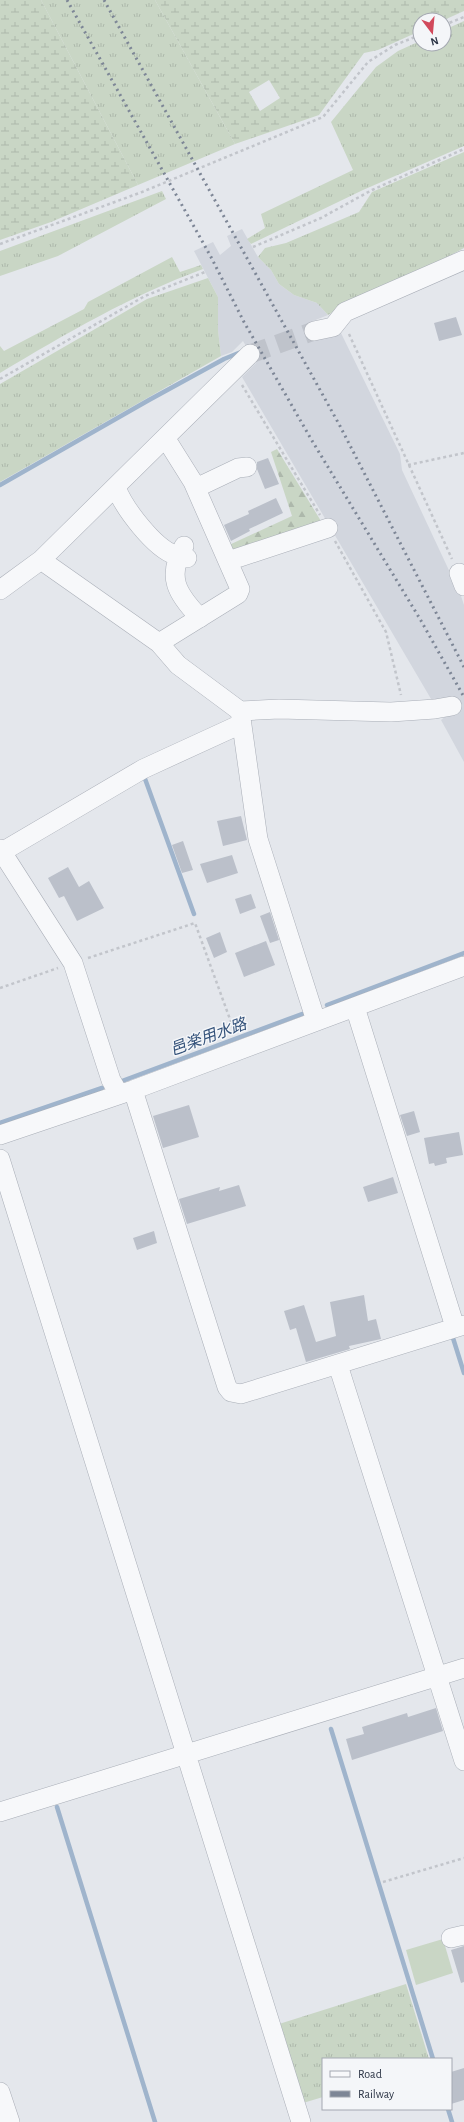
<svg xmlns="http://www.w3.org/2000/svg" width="464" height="2122" font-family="'Alegreya Sans','Noto Sans JP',sans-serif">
	<defs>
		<pattern id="grass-tufts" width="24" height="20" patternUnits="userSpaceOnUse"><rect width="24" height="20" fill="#c9d6c5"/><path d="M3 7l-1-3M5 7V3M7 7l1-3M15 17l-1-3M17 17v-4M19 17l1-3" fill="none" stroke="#adb8ab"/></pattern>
		<pattern id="forest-firs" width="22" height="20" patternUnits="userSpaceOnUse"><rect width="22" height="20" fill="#c9d6c5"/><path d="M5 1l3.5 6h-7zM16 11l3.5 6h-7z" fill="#adb8ab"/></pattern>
		<pattern id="wetland-marsh" width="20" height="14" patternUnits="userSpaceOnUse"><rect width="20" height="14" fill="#c9d6c5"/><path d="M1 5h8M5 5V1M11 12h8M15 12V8" fill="none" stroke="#adb8ab"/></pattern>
	</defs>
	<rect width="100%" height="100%" fill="#e4e7ec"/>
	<path fill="#d2d6de" d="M242,229L258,257L271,270L279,284L294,295L317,303L328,315L308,323L315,338L340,331L400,454L402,470L461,596L464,605V762L441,720L454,710L434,704L242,377L256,363L243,341L232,352L221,356L218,330V297L194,251L213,242L220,255L231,246L227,236Z"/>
	<path fill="url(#grass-tufts)" d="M41,0H155L235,144L138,185Z
		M464,21V146L363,190L251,244L247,239L265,228L261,214L353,170L331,122L376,67L398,51L420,41V44H444V30Z
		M464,152V248L438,262L365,293L328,315L317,303L294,295L279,284L271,270L258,257L265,248L286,243L359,212L372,192Z
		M162,191L166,199L58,256L0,276V251Z
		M172,257L180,272L201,265L203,269C130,296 67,333 0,373V346L4,351L84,309L88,302Z
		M208,278L218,297V330L221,356L0,482V384L147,299Z
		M406,1984L429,2059H323V2097L303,2103L279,2024Z"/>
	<path fill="url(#forest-firs)" d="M277,449L324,526L233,556L229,545L292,516L271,452Z"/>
	<path fill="url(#wetland-marsh)" fill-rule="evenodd" d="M0,0H41L138,185L51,222L0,240Z
		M155,0H464V11L444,20H420V31L378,50L364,53L319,115L235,144ZM269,80L280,98L260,111L249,92Z"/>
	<path fill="#c9d6c5" d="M443,1939L453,1973L416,1985L406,1950Z"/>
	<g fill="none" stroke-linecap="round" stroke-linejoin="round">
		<path stroke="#9fb4cc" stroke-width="4.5" d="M0,485L149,400L224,359L241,352
			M144,776L194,914
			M327,1005L464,953
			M122,1081L302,1014
			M0,1123L102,1088
			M453,1338L464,1373
			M331,1729L433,2059
			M57,1807L155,2122
			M448,2109L452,2122"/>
	</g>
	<path fill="#bbc0ca" d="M456,317L462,335L439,341L434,323Z
		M268,458L279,484L265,489L257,469V462Z
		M276,498L283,513L249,529L250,531L231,541L224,525L249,514L248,511Z
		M241,816L247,840L223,846L217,821Z
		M183,841L193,870L182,873L172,845Z
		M232,855L238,873L207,883L200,864Z
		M68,867L79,887L89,881L104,908L77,921L64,896L59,898L48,878Z
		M251,894L256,908L240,914L235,899Z
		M270,912L279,940L270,943L260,916Z
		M220,932L227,952L214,958L206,938Z
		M266,941L275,965L244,977L235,953Z
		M189,1105L199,1137L163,1148L153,1116Z
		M414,1111L420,1132L407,1136L400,1115Z
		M459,1132L463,1155L446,1158L447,1163L435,1166L434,1163L429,1164L424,1138Z
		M393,1177L398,1193L368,1202L363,1187Z
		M239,1185L246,1206L187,1224L179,1199L220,1187L219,1191Z
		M154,1231L157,1243L137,1250L133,1238Z
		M364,1295L368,1321L376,1319L381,1339L349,1346L350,1349L306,1362L296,1328L290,1330L284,1311L304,1305L316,1342L336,1336L330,1302Z
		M436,1708L443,1731L352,1760L346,1739L364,1734L362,1727L407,1713L408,1717Z
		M464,1946V1982L461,1983L451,1950Z
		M464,2068V2100L451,2104V2072Z"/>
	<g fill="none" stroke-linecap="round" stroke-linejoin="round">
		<path stroke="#bfc3cb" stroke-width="19" stroke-dasharray="19 10" stroke-linecap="butt" d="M250,354L314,331"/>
		<defs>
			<path id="minor" d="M314,331L333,327L345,312L464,260
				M116,487C123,507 154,548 175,555C179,556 183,557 187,558
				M196,488L238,468L247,467
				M184,546C166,577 177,594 200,618
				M41,560L159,643L178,665L240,711L279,709L391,712L435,709L452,706
				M228,561L328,528
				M459,573L464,586
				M0,590L41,560L250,354
				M159,643L238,594L240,589L193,482L166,439
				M240,711L258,839L316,1021
				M0,849L73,963L111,1080L119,1094
				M0,853L143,769L241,724
				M355,1007L455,1327
				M133,1090L227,1387L231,1392L241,1394L464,1325
				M0,1135L133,1090L464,966
				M0,1159L301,2122
				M338,1365L464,1761
				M0,1812L464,1668
				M451,1938L464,1935
				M0,2092L10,2122"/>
		</defs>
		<use href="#minor" stroke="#a9aeb7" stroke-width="20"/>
		<path stroke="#c2c5cb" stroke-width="2.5" stroke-dasharray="3 3" stroke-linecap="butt" d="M444,25L464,17
			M0,244L142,192L323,117L368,62L395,45L420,35
			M253,247L321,218L372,190L464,149
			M349,334L452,559
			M0,379L145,296L205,272
			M242,385L320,515
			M408,465L464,453
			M335,541L386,632L401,695
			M88,958L195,923L235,1033
			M0,988L58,968
			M383,1882L464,1858"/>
		<use href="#minor" stroke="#f7f8fa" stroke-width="19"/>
		<path stroke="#7d8696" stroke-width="3" stroke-dasharray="2 4" stroke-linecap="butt" d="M67,0L211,257L244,322L311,439L420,619L464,697
			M104,0L340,426L464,667"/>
	</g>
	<g text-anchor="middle" stroke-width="3" stroke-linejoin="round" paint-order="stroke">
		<g font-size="16" font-style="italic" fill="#34527a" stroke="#f4f6f9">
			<text transform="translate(208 1036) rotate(-20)" y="6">邑楽用水路</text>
		</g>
	</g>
	<rect x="322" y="2058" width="130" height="52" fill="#f4f6f9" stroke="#a4a8b1"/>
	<rect x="330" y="2071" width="20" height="6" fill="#f7f8fa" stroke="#a4a8b1"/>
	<text x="358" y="2078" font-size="12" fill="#2b3445">Road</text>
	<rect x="330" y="2091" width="20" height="6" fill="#7d8696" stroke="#a4a8b1"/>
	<text x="358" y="2098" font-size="12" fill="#2b3445">Railway</text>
	<g transform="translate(432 32) rotate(164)"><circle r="19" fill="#f4f6f9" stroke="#a4a8b1"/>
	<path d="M0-3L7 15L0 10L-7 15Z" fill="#d1495b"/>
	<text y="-6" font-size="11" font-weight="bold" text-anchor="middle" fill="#2b3445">N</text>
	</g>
</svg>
